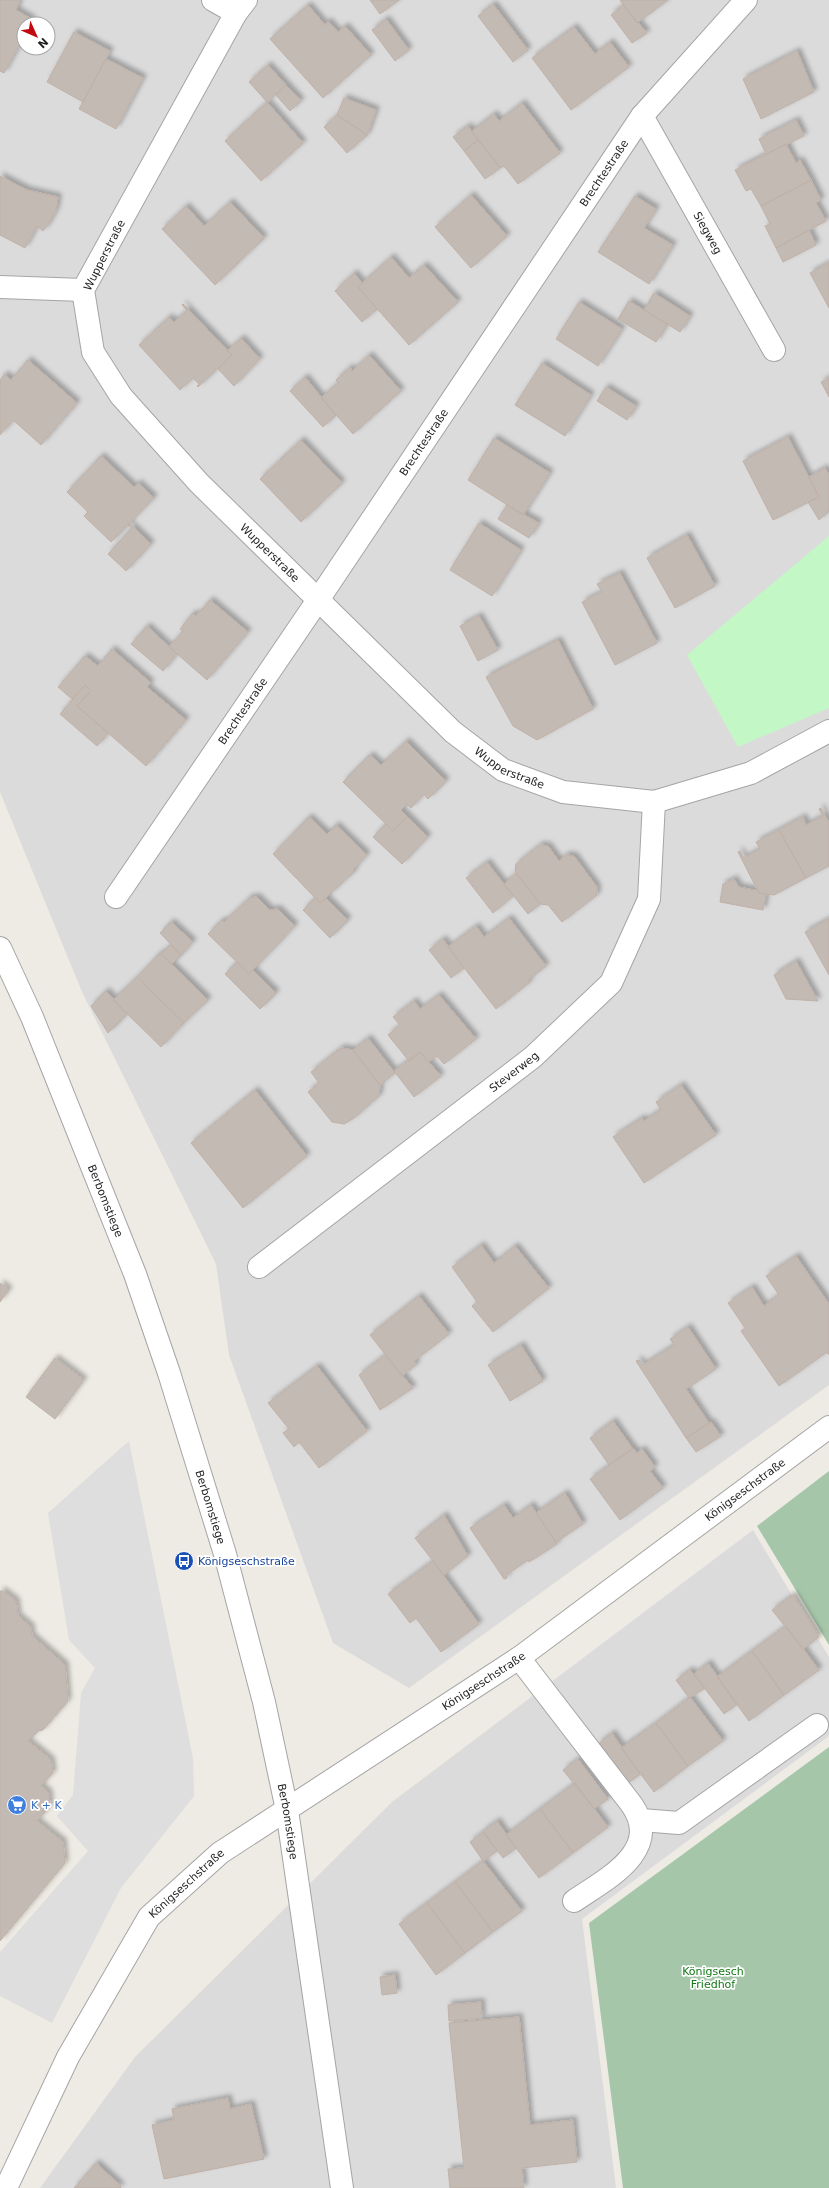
<svg xmlns="http://www.w3.org/2000/svg" width="829" height="2188" font-family="'DejaVu Sans',sans-serif">
	<defs>
		<filter id="shadow"><feDropShadow dx="3.5" dy="-3.5" stdDeviation="2" flood-color="#0004"/></filter>
	</defs>
	<rect width="100%" height="100%" fill="#eeebe4"/>
	<path fill="#dcdbdb" fill-rule="evenodd" d="M0,0H829V1385L409,1688L333,1643L229,1355L216,1264L82,992L0,792ZM24,24H48V48H24Z
		M753,1530L829,1657V1736L582,1919L616,2188H40L135,2057L392,1802Z"/>
	<path fill="#a6c6aa" d="M829,1471V1645L757,1526Z
		M829,1747V2188H623L589,1923Z"/>
	<path fill="#c3f7c5" d="M829,536V708L738,747L687,655Z"/>
	<path fill="#dedede" d="M129,1441L193,1758L194,1796L121,1888L52,2023L0,1996V1952L88,1851L57,1816L73,1795L81,1693L95,1668L69,1640L48,1513Z"/>
	<path fill="#c3bab4" stroke="#c0b1a7" filter="url(#shadow)" d="M0,0H20L16,10L33,20L31,24H24V36L4,73L0,71Z
		M370,0H399L380,14Z
		M620,0H668L637,23Z
		M493,4L528,50L513,62L478,16Z
		M308,5L325,25L328,21L338,32L345,26L371,55L323,98L270,39Z
		M623,5L647,33L632,43L611,15Z
		M386,19L409,50L395,61L372,30Z
		M574,27L595,54L610,42L629,67L571,110L532,58Z
		M74,32L110,51L83,102L47,82Z
		M797,51L814,92L761,119L743,79Z
		M106,59L143,78L116,129L79,109Z
		M268,65L286,85L267,102L249,82Z
		M286,85L301,101L290,111L276,95Z
		M344,98L376,110L367,135L337,115Z
		M267,102L303,143L261,181L225,141Z
		M522,103L560,153L518,184L504,166L500,168L472,131L494,114L499,121Z
		M337,115L367,135L347,153L324,127Z
		M796,120L804,136L766,154L759,139Z
		M468,126L478,140L464,151L453,137Z
		M478,140L500,168L485,179L464,151Z
		M786,144L796,163L800,160L811,180L761,206L751,189L746,191L735,170Z
		M0,176L27,190L58,197L56,210L48,225L43,231L37,226L25,248L0,235Z
		M811,180L821,200L816,203L826,221L776,248L765,226L770,224L761,206Z
		M471,195L507,236L471,268L435,227Z
		M635,196L656,209L644,228L673,245L649,284L598,252Z
		M230,202L264,238L215,285L162,229L186,206L204,226Z
		M809,230L816,245L783,262L776,248Z
		M391,257L409,278L424,265L458,302L409,345L358,287Z
		M829,263V308L810,273Z
		M354,273L362,283L358,287L377,309L362,322L335,291Z
		M654,293L690,316L680,332L644,310Z
		M629,301L667,324L656,342L618,319Z
		M579,302L622,329L598,366L556,339Z
		M183,304L232,355L198,387L197,386L199,384L193,378L180,390L139,345L169,317L174,322L187,310L182,305Z
		M241,338L260,359L234,386L218,369L232,355L227,351Z
		M369,355L401,391L353,434L321,398L338,383L336,380L350,367L352,371Z
		M28,360L77,403L41,445L13,420L0,435V380L5,374L11,380Z
		M542,363L591,395L565,436L515,405Z
		M305,377L336,415L323,427L290,391Z
		M829,378V397L821,382Z
		M606,387L636,406L627,420L597,401Z
		M788,437L819,497L773,520L743,461Z
		M494,438L550,473L523,515L468,480Z
		M301,440L342,483L301,522L260,479Z
		M101,456L134,487L138,483L154,498L111,542L84,516L88,512L67,492Z
		M825,468L829,475V511L819,520L808,502L819,497L809,477Z
		M507,505L539,523L529,538L498,519Z
		M129,523L151,544L126,571L108,554L132,528L128,525Z
		M479,523L521,550L492,596L450,570Z
		M687,535L715,586L675,608L647,558Z
		M620,573L657,643L615,665L582,602L602,592L597,584Z
		M210,600L248,632L207,680L169,647L183,631L180,629L193,613L196,616Z
		M479,616L498,650L478,661L460,626Z
		M147,626L177,654L163,671L131,644Z
		M558,640L593,709L537,740L513,726L486,677Z
		M112,649L151,683L147,687L186,720L146,766L77,706L91,691L85,685L72,699L58,687L85,656L98,666Z
		M85,685L91,691L77,706L108,733L97,746L60,714Z
		M406,741L446,781L428,799L424,794L411,808L407,804L401,810L407,816L393,831L343,782L370,755L381,765Z
		M821,808L829,823V866L806,878L779,830L803,817L806,825L823,816L819,809Z
		M407,816L428,837L402,864L373,837L386,824L393,831Z
		M309,817L327,834L336,825L367,855L353,870L355,871L320,903L273,854Z
		M779,830L806,878L774,895L759,893L738,852L740,851L744,858L760,849L756,842Z
		M540,845L548,846L559,861L566,855L574,856L597,887V895L562,922L548,905L540,904L515,871L516,864Z
		M487,862L513,896L493,913L466,878Z
		M516,873L540,904L528,914L504,884Z
		M734,879L739,887L754,890L757,889L759,893L766,894L763,910L720,902L723,884Z
		M257,897L270,910L278,909L295,926L249,974L208,934L222,920L224,922L249,898Z
		M315,898L320,903L326,898L348,920L330,938L303,910Z
		M509,918L546,966L528,980L530,982L496,1009L448,947L476,926L484,937Z
		M829,919V975L805,932Z
		M171,922L193,942L181,955L160,933Z
		M443,939L464,968L451,978L429,950Z
		M170,945L181,955L172,964L161,954Z
		M160,953L208,1000L184,1023L137,977Z
		M796,961L818,1001L786,999L774,975Z
		M237,962L249,974L253,970L276,993L260,1009L225,974Z
		M137,977L184,1023L161,1047L113,1000Z
		M106,991L127,1014L108,1033L91,1006Z
		M439,995L476,1039L444,1064L437,1056L428,1062L420,1052L409,1061L388,1035L400,1025L393,1017L414,1001L420,1009Z
		M368,1038L395,1073L380,1085L353,1050Z
		M341,1048L353,1050L380,1085L379,1096L354,1118L344,1124L332,1122L308,1092L319,1083L311,1072Z
		M420,1052L441,1076L414,1097L394,1071Z
		M681,1085L716,1135L644,1183L613,1137L642,1118L644,1121L661,1110L656,1102Z
		M255,1090L307,1156L243,1208L191,1143Z
		M481,1245L494,1263L515,1246L549,1288L493,1332L472,1306L477,1302L452,1267Z
		M796,1256L829,1304V1355L827,1352L779,1386L741,1331L745,1328L728,1303L752,1287L764,1306L779,1295L766,1276Z
		M0,1283L9,1290L0,1302Z
		M419,1296L449,1334L414,1361L417,1364L402,1376L370,1335Z
		M688,1327L716,1369L686,1389L709,1423L686,1438L636,1361L639,1360L643,1365L674,1345L670,1339Z
		M521,1345L543,1381L510,1401L488,1365Z
		M385,1355L413,1388L380,1410L359,1375Z
		M55,1358L84,1380L55,1419L26,1397Z
		M317,1366L367,1431L319,1468L299,1442L294,1447L283,1433L289,1429L268,1403Z
		M613,1421L633,1449L609,1465L590,1438Z
		M711,1422L721,1436L696,1452L686,1438Z
		M633,1448L637,1453L642,1449L655,1467L650,1471L663,1488L620,1520L590,1479Z
		M565,1493L583,1524L556,1542L536,1513Z
		M504,1505L513,1518L531,1505L557,1544L529,1562L528,1560L506,1575L507,1578L504,1579L470,1528Z
		M444,1515L468,1556L444,1575L415,1538Z
		M433,1561L479,1624L441,1652L416,1618L410,1623L388,1594Z
		M0,1591H3L16,1601L18,1616L31,1627L32,1636L65,1665L68,1701L43,1730L38,1731L28,1741L51,1760L53,1773L41,1786L49,1793L50,1806L37,1821L63,1842L65,1863L0,1941Z
		M793,1595L819,1637L803,1649L772,1610Z
		M786,1626L819,1670L784,1695L752,1651Z
		M752,1651L784,1695L749,1721L717,1677Z
		M708,1663L737,1704L724,1714L694,1674Z
		M690,1670L705,1688L689,1698L676,1680Z
		M690,1697L723,1741L688,1766L656,1723Z
		M656,1723L688,1766L654,1792L621,1748Z
		M612,1733L640,1774L627,1784L598,1744Z
		M578,1759L608,1799L594,1809L563,1770Z
		M575,1783L608,1827L573,1853L540,1809Z
		M540,1809L573,1853L539,1878L506,1835Z
		M497,1821L516,1848L503,1858L483,1831Z
		M483,1832L497,1851L483,1861L470,1842Z
		M483,1861L522,1911L493,1932L455,1882Z
		M455,1882L493,1932L465,1953L427,1903Z
		M427,1903L465,1953L436,1975L399,1924Z
		M395,1975L397,1993L382,1995L380,1977Z
		M481,2002L482,2018L449,2021L448,2005Z
		M519,2017L530,2125L573,2120L577,2162L522,2168L524,2188H450L448,2169L464,2168L449,2023Z
		M228,2098L230,2109L251,2104L264,2159L164,2179L152,2125L174,2120L172,2109Z
		M96,2163L120,2185L121,2188H74Z"/>
	<g fill="none" stroke-linecap="round" stroke-linejoin="round">
		<defs>
			<g id="minor">
				<path d="M213,0L236,13"/>
				<path id="s1" d="M246,0L236,13L83,290L93,352L121,396L199,483L453,732L503,770L563,792L654,802L751,773L829,731"/>
				<path id="s2" d="M642,116L774,350"/>
				<path d="M0,287L83,290"/>
				<path id="s3" d="M116,897L318,600L642,116L746,0"/>
				<path id="s4" d="M0,948L32,1017L135,1274L169,1373L225,1554L264,1702L287,1810L342,2188"/>
				<path id="s5" d="M259,1267L533,1057L611,983L649,899L654,802"/>
				<path d="M519,1658L632,1805C663,1851 606,1879 574,1901"/>
				<path d="M641,1820L679,1823L817,1725"/>
				<path id="s6" d="M6,2188L68,2057L149,1917L220,1853L519,1658L829,1427"/>
			</g>
		</defs>
		<use href="#minor" stroke="#a5a5a5" stroke-width="24"/>
		<use href="#minor" stroke="#fff" stroke-width="22"/>
	</g>
	<defs>
		<symbol id="bus-disc" viewBox="-11 -11 22 22"><circle r="9.5" fill="#1a4fb4" stroke="#fff"/><path d="M-5-6H5V4H4V6H2V4H-2V6H-4V4H-5ZM-3.5-4V0h7V-4ZM-3.5 1.2v1.5H-2V1.2ZM2 1.2v1.5H3.5V1.2Z" fill="#fff"/></symbol>
		<symbol id="supermarket-disc" viewBox="-11 -11 22 22"><circle r="9.5" fill="#3f7fe0" stroke="#fff"/><path d="M-6-5.5h2.5l.6 2H6L4.5 2H-2.5L-4.4-4H-6ZM-1.5 3.2a1.3 1.3 0 1 0 .1 0ZM3 3.2a1.3 1.3 0 1 0 .1 0Z" fill="#fff"/></symbol>
	</defs>
	<g fill-rule="evenodd">
		<use href="#bus-disc" x="173" y="1550" width="22" height="22"/>
		<use href="#supermarket-disc" x="6" y="1794" width="22" height="22"/>
	</g>
	<g text-anchor="middle" stroke-width="3.5" stroke-linejoin="round" paint-order="stroke">
		<g font-size="11" fill="#1e1e1e" stroke="#fff">
			<text dy="4" stroke="none"><textPath href="#s3" startOffset="873">Brechtestraße</textPath></text>
			<text dy="4" stroke="none"><textPath href="#s2" startOffset="134">Siegweg</textPath></text>
			<text transform="translate(104 255) rotate(-63)" y="4">Wupperstraße</text>
			<text dy="4" stroke="none"><textPath href="#s3" startOffset="549">Brechtestraße</textPath></text>
			<text dy="4" stroke="none"><textPath href="#s1" startOffset="664">Wupperstraße</textPath></text>
			<text dy="4" stroke="none"><textPath href="#s3" startOffset="225">Brechtestraße</textPath></text>
			<text dy="4" stroke="none"><textPath href="#s1" startOffset="988">Wupperstraße</textPath></text>
			<text dy="4" stroke="none"><textPath href="#s5" startOffset="321">Steverweg</textPath></text>
			<text dy="4" stroke="none"><textPath href="#s4" startOffset="274">Berbomstiege</textPath></text>
			<text dy="4" stroke="none"><textPath href="#s6" startOffset="1041">Königseschstraße</textPath></text>
			<text dy="4" stroke="none"><textPath href="#s4" startOffset="598">Berbomstiege</textPath></text>
			<text dy="4" stroke="none"><textPath href="#s6" startOffset="717">Königseschstraße</textPath></text>
			<text dy="4" stroke="none"><textPath href="#s4" startOffset="922">Berbomstiege</textPath></text>
			<text dy="4" stroke="none"><textPath href="#s6" startOffset="357">Königseschstraße</textPath></text>
		</g>
		<g font-size="11" fill="#164399" stroke="#fff" text-anchor="start">
			<text x="198" y="1565">Königseschstraße</text>
		</g>
		<g font-size="11" fill="#366cbe" stroke="#fff" text-anchor="start">
			<text x="31" y="1809">K + K</text>
		</g>
		<g font-size="11" fill="#107815" stroke="#fff">
			<text x="713" y="1975">Königsesch<tspan x="713" dy="13">Friedhof</tspan></text>
		</g>
	</g>
	<g transform="translate(36 36) rotate(135)"><circle r="19" fill="#ffffff" stroke="#a5a5a5"/>
	<path d="M0-3L7 15L0 10L-7 15Z" fill="#c4080f"/>
	<text y="-6" font-size="11" font-weight="bold" text-anchor="middle" fill="#1e1e1e">N</text>
	</g>
</svg>
